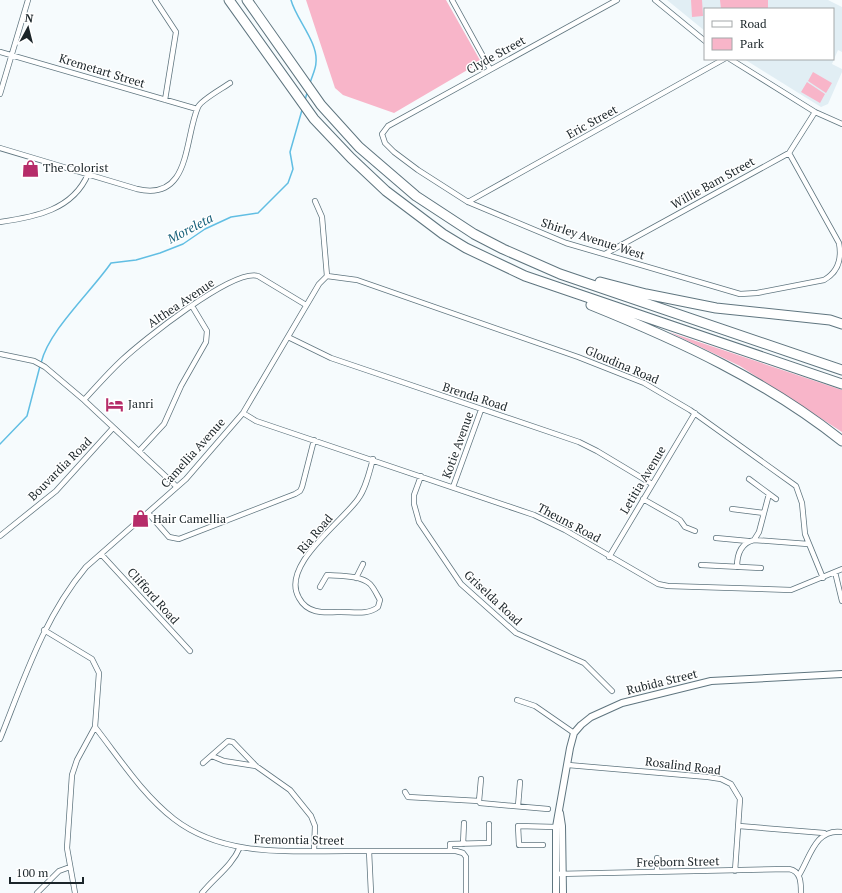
<svg xmlns="http://www.w3.org/2000/svg" width="842" height="893" font-family="'PT Serif',serif">
	<rect width="100%" height="100%" fill="#f6fbfd"/>
	<path fill="#e1eef4" d="M667,0H828L842,7V52L838,50L832,64L842,69V72L828,104L821,107L744,59H833V9H705V31Z"/>
	<path fill="#f8b5c9" d="M306,0H446L481,62L394,113L343,95L335,88Z
		M691,0H702L703,16L692,17Z
		M720,0H768V9H721Z
		M813,72L832,83L826,93L808,81Z
		M807,82L825,94L820,103L801,92Z
		M669,332L842,390V432L740,366Z"/>
	<g fill="none" stroke-linecap="round" stroke-linejoin="round">
		<path stroke="#61bee3" stroke-width="1.5" d="M291,0C296,19 318,42 316,62C316,69 312,76 310,83
			M305,100L307,93
			M41,363C49,330 91,292 111,263L136,260L160,253L183,244L205,229L231,217L258,213L288,183L293,169L290,152L302,110
			M0,444L27,416L40,366"/>
		<defs>
			<path id="minor" d="M155,0L176,32L165,100
				M452,0L490,69
				M617,0L388,126L382,134L385,143L394,152L418,170L468,202L566,243L740,294L757,293L824,280C838,272 842,259 839,243L789,153
				M655,0L705,41
				M0,52L197,109
				M730,59L815,112L842,124
				M0,94L28,0
				M0,148L137,189C191,202 184,139 198,107C201,100 223,88 230,83
				M315,201L322,217L327,276
				M468,202L724,59
				M0,222C35,217 73,210 88,174
				M605,254L789,153L815,112
				M327,276L357,280L578,357L644,383L690,410L796,486L802,503L805,534L823,578
				M288,337L331,358L579,442L597,451L652,484
				M0,354L34,361L45,367L84,400L177,487
				M84,400C96,387 108,373 122,360C141,342 233,268 258,276L306,305
				M243,413L256,421L534,515L565,530L658,584L668,586L791,590L842,569
				M139,451L164,424L181,386L206,342L207,331L192,306
				M421,476L414,495V504L419,522L461,584L516,633L584,663L612,691
				M749,479L776,499
				M453,487L481,410
				M643,499L680,520L685,527L695,531
				M732,509L764,513
				M148,513L169,537L179,539L295,494L300,491L302,487L314,440
				M0,536L56,491L113,428
				M716,538L748,541
				M754,540L808,544
				M101,554L190,651
				M609,557L695,413
				M701,565L761,568
				M737,567C737,554 741,543 754,540L759,532L769,494
				M835,572L842,601
				M356,578L363,564
				M320,587L327,575C339,576 361,575 370,584C374,588 377,595 380,600L378,607C367,616 350,611 337,612C322,613 307,613 299,598C280,566 341,523 358,499C366,488 369,473 373,459
				M44,630L92,659L99,673L95,727L77,760L72,775L67,848L75,893
				M517,700L535,706L574,733
				M95,727C120,759 142,794 174,819C223,857 288,851 346,851C383,851 419,851 456,851L463,853L466,857V893
				M0,739C24,679 44,617 86,567L186,479L243,413L319,284L327,276
				M212,756L224,761L256,766
				M203,763L228,741L233,742L256,766L290,790L311,816L315,826L314,851
				M568,765L708,777L721,779L731,784L740,799L735,871
				M481,779L479,801L480,803L548,809
				M405,792L408,797L479,801
				M518,806L520,782
				M739,826L824,833
				M463,844L464,823
				M543,845H519L518,826L556,827
				M369,851L371,893
				M450,851V844L489,843V824
				M657,872V858
				M556,874L789,869C801,871 801,883 801,893
				M799,875C810,858 815,828 842,832
				M37,893L59,871L70,867
				M202,893C215,877 232,866 240,847"/>
			<path id="tertiary" d="M560,813L562,826L563,893
				M556,893V827L570,748L574,733L581,725L591,717L622,703L711,681L842,674"/>
			<path id="motorway" d="M229,0L314,119L351,158L386,191L443,234L466,248L525,276L842,384
				M247,0L321,105L359,147L416,196L474,234L503,249L560,274L842,370
				M600,282L646,294L716,308L830,320L842,324
				M591,305C680,341 767,381 842,441"/>
		</defs>
		<use href="#minor" stroke="#5f757f" stroke-width="6"/>
		<use href="#tertiary" stroke="#5f757f" stroke-width="8"/>
		<use href="#motorway" stroke="#5f757f" stroke-width="11"/>
		<use href="#minor" stroke="#fff" stroke-width="4.5"/>
		<use href="#tertiary" stroke="#fff" stroke-width="6"/>
		<use href="#motorway" stroke="#fff" stroke-width="9"/>
	</g>
	<defs>
		<symbol id="shop-bare" viewBox="-9 -9 18 18"><path d="M-5-2.5h2.3a2.7 3.5 0 0 1 5.4 0H5L5.5 6h-11ZM-1.5-2.5h3a1.5 2.3 0 0 0-3 0Z" fill="#b62c69" stroke="#fff" stroke-width="2.5" paint-order="stroke"/></symbol>
		<symbol id="hotel-bare" viewBox="-9 -9 18 18"><path d="M-6-4.5h1.5V1H6V5H4.5V3h-9V5H-6ZM-4 0a1.8 1.8 0 1 1 3.6 0ZM.5 0V-2.5h3Q6-2.5 6 0Z" fill="#b62c69" stroke="#fff" stroke-width="2.5" paint-order="stroke"/></symbol>
	</defs>
	<g fill-rule="evenodd">
		<use href="#shop-bare" x="18" y="156" width="25" height="25"/>
		<use href="#hotel-bare" x="102" y="392" width="25" height="25"/>
		<use href="#shop-bare" x="128" y="506" width="25" height="25"/>
	</g>
	<g text-anchor="middle" stroke-width="3" stroke-linejoin="round" paint-order="stroke">
		<g font-size="12" fill="#1b2529" stroke="#fff">
			<text transform="translate(496 55) rotate(-29)" y="4">Clyde Street</text>
			<text transform="translate(102 71) rotate(17)" y="4">Kremetart Street</text>
			<text transform="translate(592 122) rotate(-29)" y="4">Eric Street</text>
			<text transform="translate(713 183) rotate(-29)" y="4">Willie Bam Street</text>
			<text transform="translate(593 239) rotate(18)" y="4">Shirley Avenue West</text>
			<text transform="translate(181 303) rotate(-34)" y="4">Althea Avenue</text>
			<text transform="translate(622 365) rotate(23)" y="4">Gloudina Road</text>
			<text transform="translate(475 397) rotate(18)" y="4">Brenda Road</text>
			<text transform="translate(458 445) rotate(-70)" y="4">Kotie Avenue</text>
			<text transform="translate(193 453) rotate(-48)" y="4">Camellia Avenue</text>
			<text transform="translate(60 469) rotate(-45)" y="4">Bouvardia Road</text>
			<text transform="translate(643 480) rotate(-59)" y="4">Letitia Avenue</text>
			<text transform="translate(569 523) rotate(28)" y="4">Theuns Road</text>
			<text transform="translate(315 534) rotate(-50)" y="4">Ria Road</text>
			<text transform="translate(153 596) rotate(48)" y="4">Clifford Road</text>
			<text transform="translate(493 598) rotate(43)" y="4">Griselda Road</text>
			<text transform="translate(662 682) rotate(-14)" y="4">Rubida Street</text>
			<text transform="translate(683 766) rotate(7)" y="4">Rosalind Road</text>
			<text transform="translate(299 840) rotate(1)" y="4">Fremontia Street</text>
			<text transform="translate(678 862) rotate(-1)" y="4">Freeborn Street</text>
		</g>
		<g font-size="12" fill="#1b2529" stroke="#fff" text-anchor="start">
			<text x="43" y="172">The Colorist</text>
			<text x="128" y="408">Janri</text>
			<text x="153" y="523">Hair Camellia</text>
		</g>
		<g font-size="13" font-style="italic" fill="#17607a" stroke="#fff">
			<text transform="translate(190 228) rotate(-28)" y="5">Moreleta</text>
		</g>
	</g>
	<rect x="704" y="8" width="130" height="52" fill="#ffffff" stroke="#a4a8a9"/>
	<rect x="712" y="21" width="20" height="6" fill="#ffffff" stroke="#a4a8a9"/>
	<text x="740" y="28" font-size="12" fill="#1b2529">Road</text>
	<rect x="712" y="38" width="20" height="12" fill="#f8b5c9" stroke="#a4a8a9"/>
	<text x="740" y="48" font-size="12" fill="#1b2529">Park</text>
	<g transform="translate(28 28) rotate(7)" stroke="#ffffff" stroke-width="3" paint-order="stroke">
	<path d="M0-3L7 15L0 10L-7 15Z" fill="#1b2529"/>
	<text y="-6" font-size="11" font-weight="bold" text-anchor="middle" fill="#1b2529">N</text>
	</g>
	<path d="M10 877v6h73v-6" fill="none" stroke="#1b2529" stroke-width="2"/>
	<text x="16" y="877" font-size="12" fill="#1b2529" stroke="#ffffff" stroke-width="3" paint-order="stroke">100 m</text>
</svg>
